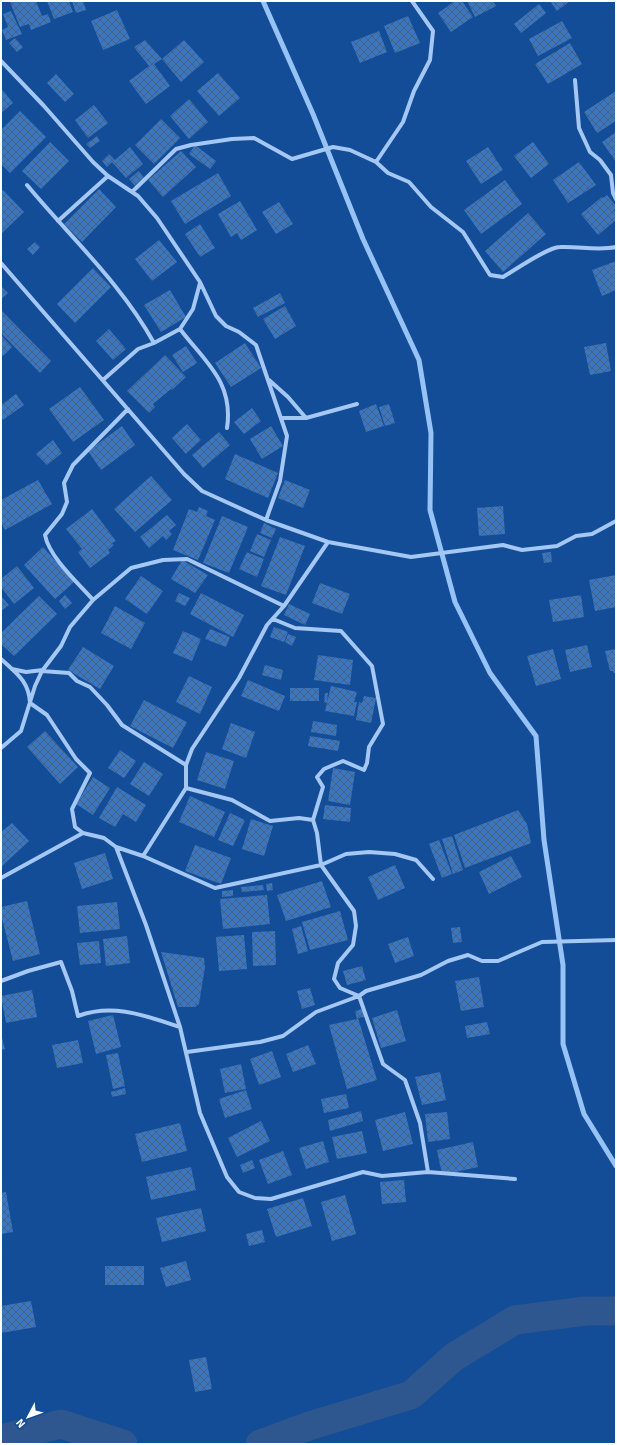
<svg xmlns="http://www.w3.org/2000/svg" width="617" height="1445" font-family="Signika,sans-serif">
	<defs>
		<pattern id="building-cross-hatch" width="8" height="8" patternUnits="userSpaceOnUse"><rect width="8" height="8" fill="#3c76bf"/><path d="M0 0l8 8M0 8l8-8" fill="none" stroke="#446186"/></pattern>
	</defs>
	<rect width="100%" height="100%" fill="#134c97"/>
	<g fill="none" stroke-linecap="round" stroke-linejoin="round">
		<path stroke="#96c2f6" stroke-width="5" d="M263,1L313,114L363,239L419,360L431,433L430,510L455,602L490,673L536,736L544,840L563,965V1044L584,1114L616,1166"/>
		<path stroke="#2d578e" stroke-width="29" d="M1,1439L61,1424L123,1444
			M260,1444L309,1426L411,1395L454,1357L515,1320L586,1311H616"/>
	</g>
	<path fill="url(#building-cross-hatch)" d="M13,1H36L42,16L48,14L51,22L31,30L29,24L37,21L20,27L10,2Z
		M47,1H69L73,12L54,19Z
		M72,1H83L86,10L76,13Z
		M455,1H462L473,17L451,32L438,13Z
		M467,1H493L496,6L475,17Z
		M550,1H570L557,11Z
		M539,4L546,13L521,33L514,24Z
		M117,10L130,39L103,50L91,21Z
		M11,11L22,34L6,40L2,30L8,27L3,14Z
		M408,16L420,43L395,53L384,26Z
		M562,21L572,38L538,56L529,39Z
		M379,31L387,52L360,63L351,42Z
		M15,38L23,47L17,52L9,43Z
		M145,40L162,59L154,64L170,86L146,104L129,81L149,66L134,47Z
		M184,40L204,62L181,82L162,59Z
		M570,43L582,64L548,84L535,64Z
		M218,73L240,98L219,116L197,91Z
		M56,74L74,94L65,102L47,83Z
		M1,88L13,103L1,113Z
		M616,91V121L597,133L584,112Z
		M189,99L208,122L189,139L170,116Z
		M94,105L108,123L88,138L75,120Z
		M20,111L46,137L10,173L1,164V130Z
		M161,119L180,138L154,164L135,145Z
		M616,132V162L602,142Z
		M97,136L100,141L90,148L86,144Z
		M50,142L69,161L41,189L22,171Z
		M533,142L549,164L531,178L514,156Z
		M195,145L216,161L210,169L189,154Z
		M130,147L143,164L126,178L112,162L107,167L102,161L109,154L115,160Z
		M488,147L503,170L481,184L466,161Z
		M181,151L196,167L163,197L148,180Z
		M579,162L596,185L568,203L553,180Z
		M139,171L144,178L135,186L129,179Z
		M218,173L231,196L185,224L171,201Z
		M505,180L522,204L481,234L464,210Z
		M99,189L116,207L82,242L64,224Z
		M3,190L24,212L2,233L1,192Z
		M607,195L616,206L614,211L616,214V220L598,235L581,214L602,197L603,198Z
		M240,201L257,230L241,240L237,233L231,237L218,214Z
		M279,202L293,224L276,234L262,212Z
		M528,213L546,234L503,272L485,251Z
		M200,224L215,248L200,257L185,234Z
		M159,240L177,262L152,281L135,259Z
		M35,242L40,247L33,255L27,249Z
		M616,261V290L602,296L592,270Z
		M93,268L111,287L75,323L57,304Z
		M1,286L8,293L1,299Z
		M170,290L186,317L161,332L144,305Z
		M280,293L285,303L258,317L253,308Z
		M285,306L296,326L275,339L263,319Z
		M1,310L51,361L40,373L1,333Z
		M109,329L126,349L113,360L96,341Z
		M1,335L12,347L3,356L1,354Z
		M245,343L261,368L231,387L215,363Z
		M606,343L611,371L590,375L584,347Z
		M186,346L197,363L183,372L172,355Z
		M165,355L186,377L172,390L171,389L153,404L155,407L149,413L127,391Z
		M80,387L104,420L73,442L49,409Z
		M16,394L24,405L3,420L1,418V405Z
		M376,404L384,426L366,432L359,411Z
		M389,404L395,423L385,426L379,407Z
		M252,408L261,421L244,434L234,422Z
		M187,424L201,440L186,454L172,438Z
		M122,426L135,445L101,470L88,451Z
		M271,426L283,446L262,459L250,439Z
		M219,432L230,445L203,468L192,455Z
		M53,440L62,453L47,465L36,454Z
		M235,454L278,473L268,498L225,479Z
		M151,476L172,500L135,532L114,509Z
		M38,480L52,504L5,530L1,522V500Z
		M285,480L310,490L303,508L278,498Z
		M503,506L505,534L479,536L477,508Z
		M199,507L208,511L206,516L215,520L198,560L173,550L189,509L197,512Z
		M92,509L116,541L112,543L114,545L108,550L110,553L90,568L78,552L82,549L66,529Z
		M167,515L176,525L169,531L172,534L166,540L163,536L149,548L140,537Z
		M222,516L248,527L229,573L203,563Z
		M264,523L276,529L272,538L260,533Z
		M257,534L271,540L264,557L250,551Z
		M280,537L305,546L286,595L261,586Z
		M43,547L74,582L55,599L24,565Z
		M247,552L264,559L257,577L239,569Z
		M551,552L552,562L544,563L542,553Z
		M182,560L208,575L195,593L171,579Z
		M17,566L34,588L14,604L1,587V579Z
		M616,575V607L595,611L589,580Z
		M141,576L163,591L147,614L125,599Z
		M320,583L350,594L342,614L312,603Z
		M179,593L190,598L185,606L175,601Z
		M201,593L244,615L233,637L190,614Z
		M65,595L72,603L65,609L59,601Z
		M581,595L584,617L553,622L549,600Z
		M1,596L9,605L1,611Z
		M39,596L57,614L14,656L1,644V633Z
		M289,604L310,614L305,625L284,615Z
		M115,606L145,623L131,649L101,633Z
		M274,627L288,632L284,642L270,637Z
		M210,629L230,637L226,647L205,639Z
		M183,631L201,639L192,661L173,653Z
		M288,634L296,637L292,646L285,642Z
		M587,645L592,667L570,672L565,650Z
		M83,647L114,666L100,689L68,670Z
		M553,649L561,679L536,686L527,656Z
		M616,649V673H614L613,671H610L605,651Z
		M318,655L353,660L350,685L314,680Z
		M265,665L283,670L281,680L262,675Z
		M189,676L212,687L200,714L176,702Z
		M248,680L285,696L279,711L241,696Z
		M331,686L357,692L354,702H357L354,716L325,711Z
		M290,688H319V701H290Z
		M325,693H328L327,703L324,702Z
		M364,696L376,698L371,723L356,720L359,702L362,703Z
		M144,700L187,722L173,748L130,726Z
		M313,721L337,725L336,736L311,732Z
		M231,723L255,732L246,758L222,749Z
		M45,731L78,767L60,784L27,747Z
		M310,736L340,741L338,751L308,746Z
		M120,750L136,761L124,778L108,768Z
		M206,752L234,761L225,789L197,780Z
		M144,762L163,774L149,796L130,784Z
		M333,768L355,772L350,805L328,801Z
		M93,777L110,788L93,815L76,804Z
		M117,787L146,805L136,822L123,814L115,827L99,818Z
		M190,796L225,812L214,837L179,822Z
		M325,805L351,808L350,822L323,819Z
		M518,810L527,824L531,843L465,868L454,835Z
		M230,813L245,820L233,846L218,840Z
		M251,819L273,826L264,856L242,849Z
		M12,823L29,841L1,867V832Z
		M452,836L463,870L453,874L442,839Z
		M439,840L452,874L442,878L429,844Z
		M195,845L231,858L221,884L185,871Z
		M105,853L113,879L82,889L74,863Z
		M511,856L522,877L489,894L479,872Z
		M395,865L405,888L378,900L368,877Z
		M322,881L331,907L286,921L277,895Z
		M272,883L273,890L267,891L266,884Z
		M263,885L264,890L242,892L241,887Z
		M233,890V896L222,897V891Z
		M267,895L270,924L223,929L220,899Z
		M27,901L40,954L13,961L1,915V907Z
		M117,902L120,929L80,933L77,906Z
		M340,911L348,940L310,950L302,922Z
		M301,926L308,951L298,954L292,929Z
		M460,927L462,942L453,943L451,928Z
		M275,931L276,965L253,966L252,932Z
		M244,935L247,969L219,971L216,937Z
		M127,936L130,963L106,966L103,939Z
		M408,937L414,956L395,963L388,944Z
		M99,941L101,963L80,965L77,943Z
		M161,952L204,958L205,967L199,1004L195,1007H178Z
		M362,966L366,980L347,985L343,971Z
		M479,977L484,1007L461,1011L455,981Z
		M310,988L315,1005L302,1009L297,991Z
		M32,990L37,1017L6,1023L1,996Z
		M362,1009L364,1017L358,1018L377,1080L347,1089L329,1025L357,1019L355,1011Z
		M397,1010L406,1041L381,1048L372,1018Z
		M113,1015L121,1047L96,1054L88,1021Z
		M487,1022L490,1034L467,1038L465,1026Z
		M1,1034L5,1049L1,1050Z
		M78,1040L83,1063L57,1068L52,1045Z
		M308,1045L316,1064L293,1072L286,1054Z
		M272,1051L281,1077L259,1085L250,1059Z
		M118,1053L125,1086L113,1089L106,1055Z
		M241,1064L246,1089L225,1093L220,1069Z
		M440,1072L446,1100L422,1105L415,1077Z
		M125,1088L126,1094L112,1097L111,1092Z
		M246,1090L252,1109L225,1118L219,1099Z
		M346,1094L349,1108L324,1113L321,1099Z
		M361,1111L363,1121L330,1131L328,1120Z
		M405,1112L413,1144L383,1151L375,1120Z
		M447,1112L450,1139L428,1142L425,1114Z
		M261,1121L270,1141L237,1157L228,1138Z
		M180,1123L187,1151L142,1162L135,1134Z
		M362,1131L367,1153L337,1159L332,1137Z
		M323,1141L329,1162L306,1169L299,1148Z
		M473,1142L478,1167L442,1175L437,1150Z
		M283,1151L292,1175L268,1184L259,1160Z
		M252,1160L255,1168L243,1173L240,1165Z
		M191,1167L196,1190L151,1200L146,1177Z
		M404,1180L406,1202L382,1204L380,1182Z
		M6,1192L13,1232L1,1234V1193Z
		M345,1195L356,1234L332,1241L321,1202Z
		M303,1198L312,1226L276,1237L267,1209Z
		M201,1208L206,1231L162,1242L156,1218Z
		M262,1230L265,1242L249,1246L246,1234Z
		M186,1261L191,1280L166,1287L160,1268Z
		M105,1266H144V1285H105Z
		M31,1301L36,1327L1,1333V1306Z
		M206,1357L212,1389L195,1392L189,1360Z"/>
	<g fill="none" stroke-linecap="round" stroke-linejoin="round">
		<path stroke="#a4c7f3" stroke-width="4" d="M1,61L44,106L93,162L108,176L138,196L157,218L200,282L216,316L226,326L239,332L256,345L287,436L280,481L266,520
			M575,80L579,128L590,152L600,160L611,175L613,193L616,199
			M376,162L403,122L414,91L430,60L433,31L412,1
			M27,185C70,237 121,283 154,343
			M132,192L176,149L191,145L232,139L254,138L292,159L333,147L350,150L376,162L388,173L409,182L431,207L463,232L490,275L503,277C515,270 548,247 560,247C579,246 597,251 616,247
			M58,221L108,176
			M1,263L184,474L202,491L266,520L328,542L411,557L503,545L522,550L557,546L576,536L592,534L616,521
			M180,329C205,362 234,382 227,428
			M103,380L138,349L154,343L180,329L193,309L200,283
			M269,380L288,397L306,418
			M281,418H306L357,404
			M93,600C79,584 49,557 45,535L62,514L67,502L64,483L73,465L128,409
			M273,619L295,628L341,631L372,666L383,724L369,747L367,763L364,770L343,761L324,769L317,777L323,787L313,820L317,833L321,865L354,911L356,926L353,945L338,963L334,979L340,988L359,996L383,1064L405,1080L420,1123L428,1172
			M1,659C16,673 29,681 30,703L47,715L76,759L90,773L72,809L75,827L83,833
			M12,669L26,672L43,670
			M42,671L69,673L77,681L90,687L107,705L122,725L186,765
			M1,748L21,731L35,686L42,671L61,646L70,627L93,600L131,568L163,560L187,559L284,606
			M186,788L232,800L270,821L299,818L313,820
			M116,847L146,925L180,1027L200,1113L227,1177L239,1192L255,1198L271,1199L363,1172L382,1176L428,1172L515,1179
			M143,856L186,788V765L192,749L239,678L267,625L284,606L328,542
			M1,878L83,833L104,838L116,847L143,856L215,888L321,865L346,854L369,852L395,854L416,860L433,879
			M1,981L28,971L61,962L72,991L78,1016C114,1003 146,1016 180,1027
			M187,1052L260,1042L283,1036L316,1012L359,996L366,991L421,975L448,961L468,955L482,961H498L542,942L616,940"/>
	</g>
	<rect width="617" height="1445" fill="none" stroke="#ffffff" stroke-width="4"/>
	<g transform="translate(28 1417) rotate(229)" stroke="#134c97" stroke-width="3" paint-order="stroke">
	<path d="M0-3L7 15L0 10L-7 15Z" fill="#ffffff"/>
	<text y="-6" font-size="11" font-weight="bold" text-anchor="middle" fill="#ffffff">N</text>
	</g>
</svg>
